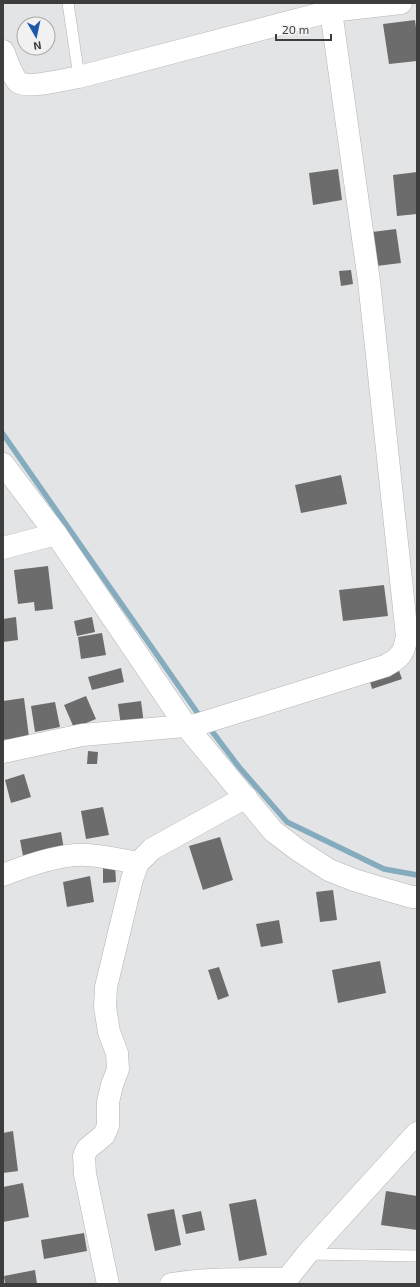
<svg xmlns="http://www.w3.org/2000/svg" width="420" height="1287" font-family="'Exo 2',sans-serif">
	<rect width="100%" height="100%" fill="#e3e4e5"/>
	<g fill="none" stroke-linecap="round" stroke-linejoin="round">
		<path stroke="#85abbf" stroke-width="5.5" d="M3,434L201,718
			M208,726L239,767L287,822L384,869L417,875"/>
	</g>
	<path fill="#6d6c6d" d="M415,20L417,35V61L389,64L383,24Z
		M338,169L342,200L313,205L309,173Z
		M417,172V214L397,216L393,175Z
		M396,229L401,263L368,267L364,233Z
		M351,270L353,284L341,286L339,271Z
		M341,475L347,504L301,513L295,485Z
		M48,566L53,609L35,611L34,602L18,604L14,570Z
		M384,585L388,616L343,621L339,590Z
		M16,617L18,640L3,642V619Z
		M92,617L95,632L77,636L74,621Z
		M102,633L106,655L81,659L78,637Z
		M397,665L402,679L372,689L368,674Z
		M121,668L124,682L92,690L88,677Z
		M86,696L96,719L74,728L64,705Z
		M24,698L29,737L3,740V701Z
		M141,701L144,724L121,726L118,704Z
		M55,702L60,727L35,732L31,706Z
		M88,751L98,752L97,764H87Z
		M24,774L31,797L11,803L5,780Z
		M103,807L109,835L86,839L81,811Z
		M61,832L64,849L23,856L20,840Z
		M220,837L233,880L203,890L189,846Z
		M115,864L116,882L103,883V865Z
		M90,876L94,902L67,907L63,882Z
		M333,890L337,920L320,922L316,892Z
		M279,920L283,943L261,947L256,924Z
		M380,961L386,993L338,1003L332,970Z
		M219,967L229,996L218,1000L208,970Z
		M13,1131L18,1171L3,1173V1133Z
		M23,1183L29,1217L3,1222V1187Z
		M386,1191L417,1196V1230L381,1225Z
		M256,1199L267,1255L239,1261L229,1204Z
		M174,1209L181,1245L155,1251L147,1214Z
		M201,1211L205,1230L186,1234L182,1215Z
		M84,1233L87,1251L44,1259L41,1240Z
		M35,1270L37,1284H5L4,1276Z"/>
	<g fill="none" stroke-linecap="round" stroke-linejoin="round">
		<defs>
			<path id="service" d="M68,3L79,77
				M308,1254L417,1256"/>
			<path id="minor" d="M3,51C7,60 12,76 18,82C27,89 67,79 79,77L331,11L401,3
				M3,548L56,534
				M3,752L82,735L196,725L385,666C400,658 404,654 407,636L369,281L331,11
				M3,875C26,866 62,853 87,855C104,856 121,860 138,863
				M108,1284L85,1174L84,1156L87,1149L104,1135L108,1126V1102L112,1085L118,1069L117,1053L109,1032L105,1007L106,987L132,879L138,863L152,849L246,797
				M171,1284C210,1278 248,1279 287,1279L307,1254L417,1133"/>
			<path id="tertiary" d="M3,464L56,534L186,726L273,831L298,850L329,870L354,880L384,889L412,897H417"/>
		</defs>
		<use href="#service" stroke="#b4b4b5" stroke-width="12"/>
		<use href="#minor" stroke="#b4b4b5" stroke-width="23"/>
		<use href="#tertiary" stroke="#b4b4b5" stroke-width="23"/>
		<use href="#service" stroke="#fff" stroke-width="11"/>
		<use href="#minor" stroke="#fff" stroke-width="22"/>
		<use href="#tertiary" stroke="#fff" stroke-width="22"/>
	</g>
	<rect width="420" height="1287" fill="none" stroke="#3d3d3d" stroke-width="8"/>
	<g transform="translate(36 36) rotate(171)"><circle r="19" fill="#f1f1f2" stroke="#a9a9aa"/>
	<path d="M0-3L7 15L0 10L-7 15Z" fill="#1e58a9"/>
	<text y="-6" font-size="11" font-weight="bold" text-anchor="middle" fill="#3d3d3d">N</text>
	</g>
	<path d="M276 34v6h55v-6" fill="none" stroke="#3d3d3d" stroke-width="2"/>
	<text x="282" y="34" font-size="12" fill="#3d3d3d" stroke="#f1f1f2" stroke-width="3" paint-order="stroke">20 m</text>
</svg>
